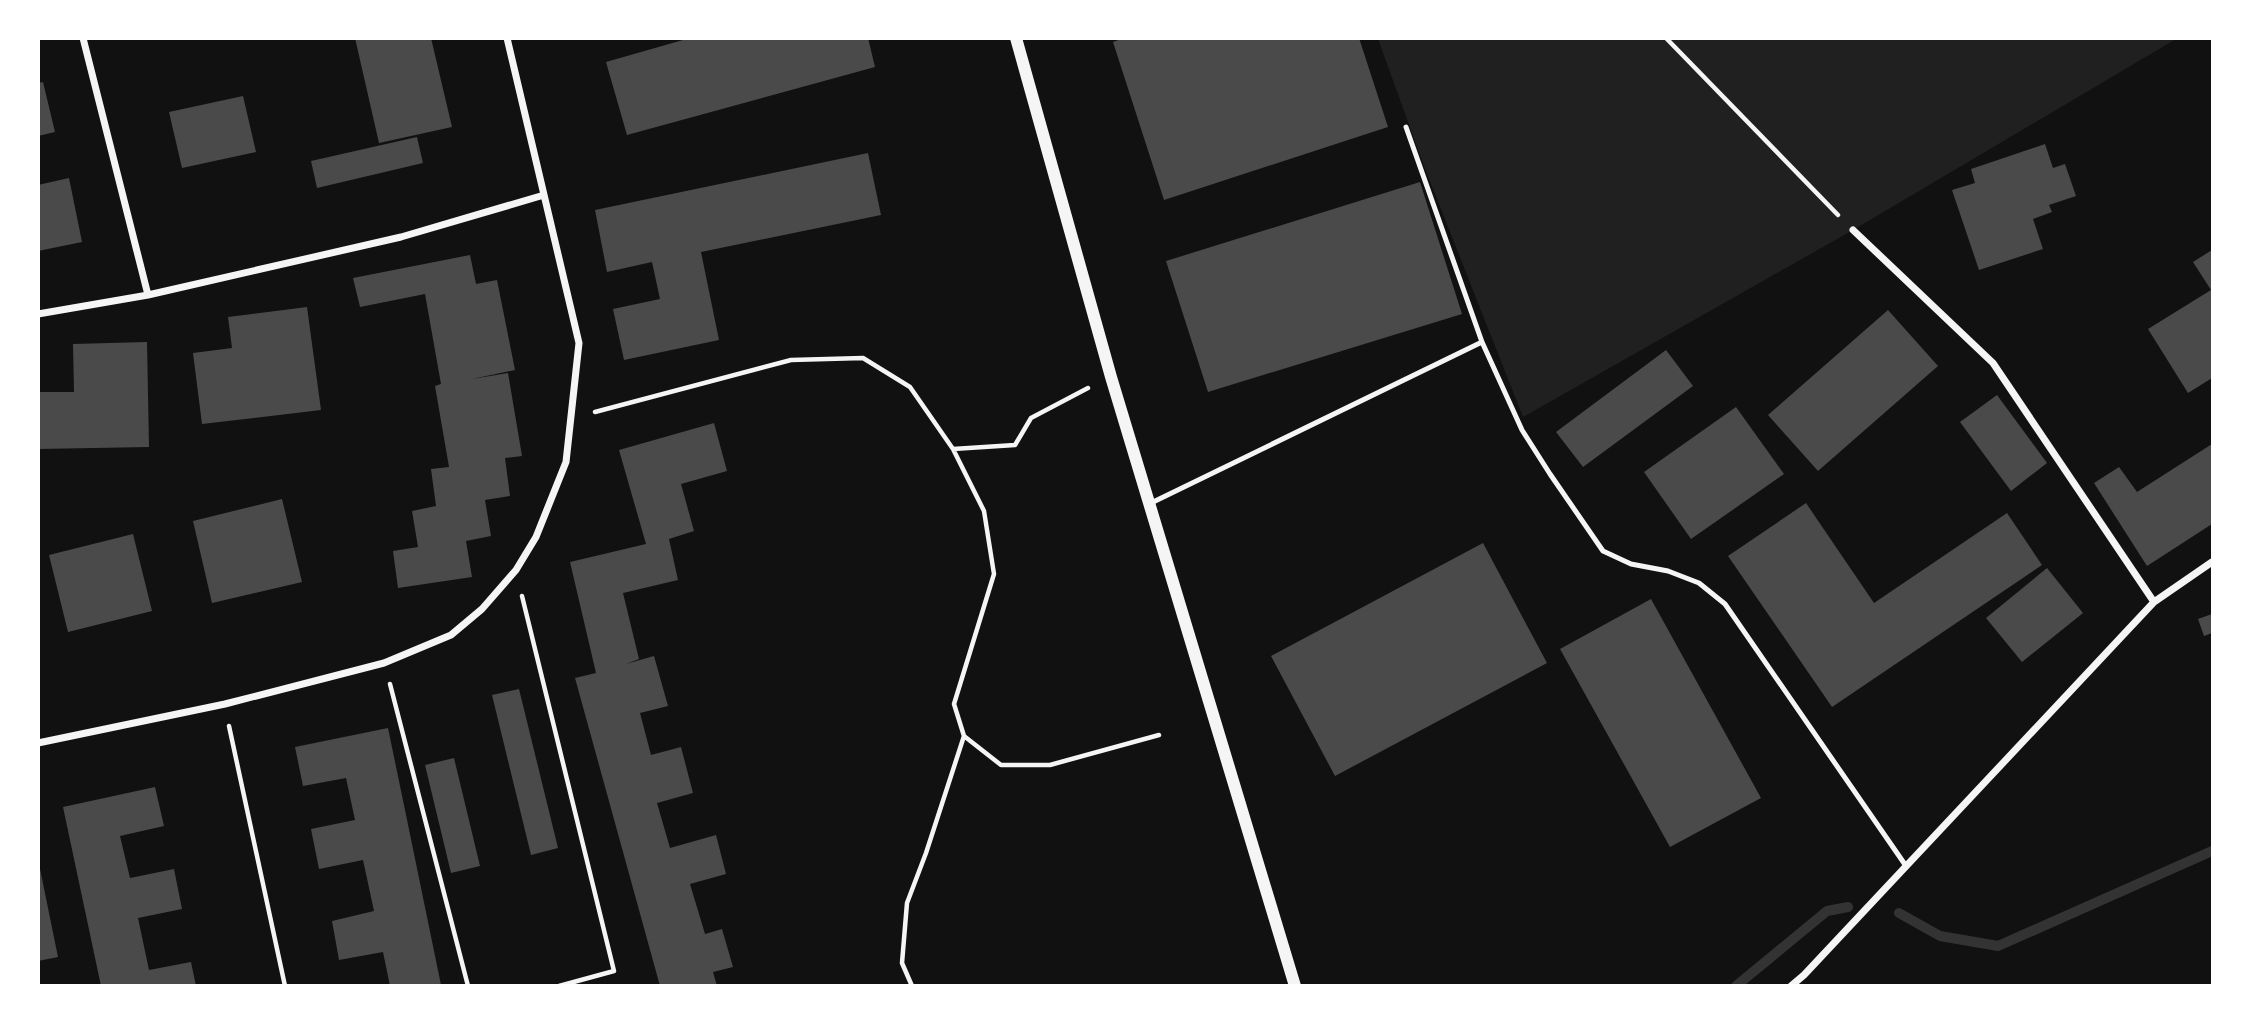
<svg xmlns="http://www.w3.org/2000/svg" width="2251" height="1024" font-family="Mulish,sans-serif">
	<rect width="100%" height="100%" fill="#111"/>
	<path fill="#202020" d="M1378,39H2176L1853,230L1523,417L1424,166Z"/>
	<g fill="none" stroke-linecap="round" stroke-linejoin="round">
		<path stroke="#333" stroke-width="10" d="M1899,913L1940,936L1998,946L2212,851
			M1736,986L1827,911L1848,907"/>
	</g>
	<path fill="#4a4a4a" d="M355,38H431L452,127L379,143Z
		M690,38H868L875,67L627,135L606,62Z
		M1124,38H1359L1388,127L1164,200L1113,42Z
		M43,82L55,132L38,136V83Z
		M243,96L256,152L182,168L169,112Z
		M417,137L423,163L317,188L311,161Z
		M2045,144L2053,168L2065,164L2076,196L2049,205L2052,212L2033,219L2043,249L1979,270L1952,190L1975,183L1971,169Z
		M868,153L881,215L701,252L719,340L624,360L613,309L660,299L652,262L607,272L595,210Z
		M69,178L82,242L38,251V185Z
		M1420,182L1462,314L1208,392L1166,261Z
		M2212,250V378L2188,393L2148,329L2211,290L2193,262Z
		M470,255L476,284L497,280L515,370L472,379L508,373L522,456L505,458L510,496L485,500L491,536L466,541L472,577L398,588L393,551L418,547L412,511L436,506L431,469L449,467L435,386L441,384L425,294L360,307L353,278Z
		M307,307L321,410L202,424L193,353L232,348L228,317Z
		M1888,310L1938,366L1818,471L1768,415Z
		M147,342L149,447L38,449V392H74L73,344Z
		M1666,350L1693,386L1583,467L1556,432Z
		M1997,395L2047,463L2011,491L1960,422Z
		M1736,407L1784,474L1691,539L1644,472Z
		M714,423L727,471L681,484L694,531L669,539L678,580L623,593L639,659L626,664L654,656L668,706L640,713L651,755L681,747L693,793L657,803L670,848L716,835L726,874L690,884L705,934L722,929L733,967L713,972L717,986H660L575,678L596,673L570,562L646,544L619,450Z
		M2212,444V524L2147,566L2094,483L2119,467L2137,492Z
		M282,499L302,582L212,603L193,521Z
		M1806,503L1874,603L2007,513L2042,565L1832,707L1728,556Z
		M133,534L152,611L68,632L49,555Z
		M1483,543L1547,663L1335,776L1271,656Z
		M2047,568L2083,613L2022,662L1986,618Z
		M1651,599L1761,798L1670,847L1560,649Z
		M2212,614V633L2204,636L2198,619Z
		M519,689L558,848L531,855L492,695Z
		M388,728L405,810L441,985L390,986L383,952L339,960L332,921L374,911L363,860L319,869L311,829L355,820L346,778L303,786L295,747Z
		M454,758L480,866L451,873L425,765Z
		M155,787L164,826L120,836L130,878L174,869L182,909L138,918L149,970L191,962L196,986H101L63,807Z
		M38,859L58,957L38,961Z"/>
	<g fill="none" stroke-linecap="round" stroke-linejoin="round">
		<path stroke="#f5f5f5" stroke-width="4.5" d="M1666,38L1838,215
			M595,412L791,360L863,358L910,387L953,449L984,511L994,574L954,704L964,736L1001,765H1050L1159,735
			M953,449L1015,445L1031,418L1088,388
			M522,596L614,971L559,986
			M390,684L468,986
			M229,726L285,986
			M912,986L902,963L907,903L926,853L964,736"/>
		<path stroke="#f5f5f5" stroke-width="5" d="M1406,127L1482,342L1522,430L1550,474L1603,551L1631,564L1668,571L1699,583L1725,604L1906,866
			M1149,504L1482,342"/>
		<path stroke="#f5f5f5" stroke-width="7" d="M83,38L148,295
			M1853,230L1993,363L2154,602
			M38,314L148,295L401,237L544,195
			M38,743L225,704L384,663L451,635L482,609L516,570L536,537L566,462L579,343L507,38
			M1791,986L1804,975L2154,602L2212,562"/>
		<path stroke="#f5f5f5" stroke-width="12" d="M1016,38L1111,377L1295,986"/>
	</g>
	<rect width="2251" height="1024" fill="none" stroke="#ffffff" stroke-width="80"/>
</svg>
